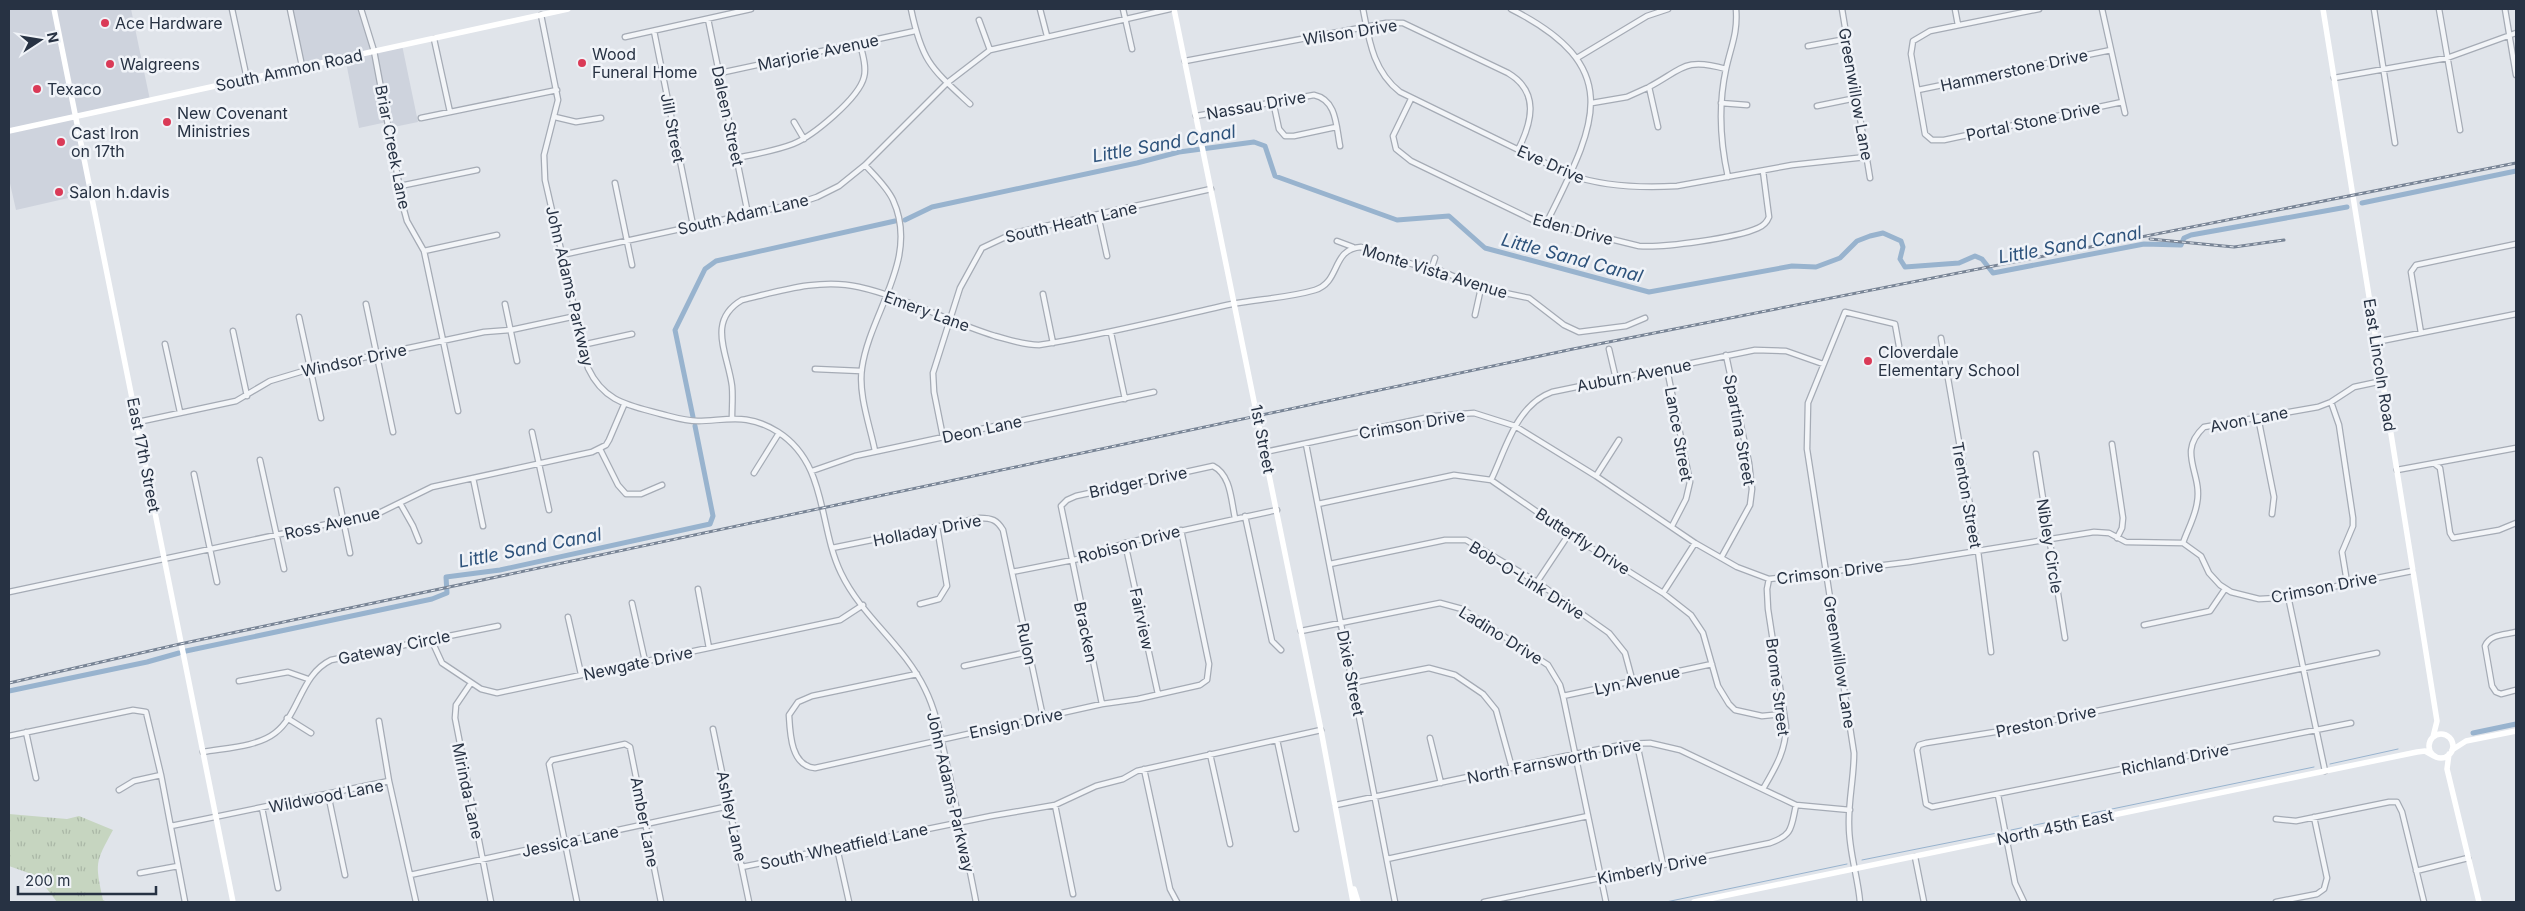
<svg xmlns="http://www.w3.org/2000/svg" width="2525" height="911" font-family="Inter,sans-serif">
	<defs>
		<pattern id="park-tufts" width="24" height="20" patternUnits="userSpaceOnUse" patternTransform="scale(1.25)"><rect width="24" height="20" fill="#c6d5c0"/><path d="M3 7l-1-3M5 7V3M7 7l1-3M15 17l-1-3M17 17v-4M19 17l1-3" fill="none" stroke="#aab7a6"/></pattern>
	</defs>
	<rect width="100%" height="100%" fill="#e0e4ea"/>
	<path fill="#ced3dd" d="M9,9H131L150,100L77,116L90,193L16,210L9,179Z
		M290,9H361L374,51L402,45L418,122L389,128L387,122L359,128L345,57L302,66Z"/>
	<path fill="url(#park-tufts)" d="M9,814L67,819L79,816L113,830C95,863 95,862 103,900L107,902H57L37,876L9,866Z"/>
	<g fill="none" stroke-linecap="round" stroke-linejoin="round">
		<path stroke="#98b3ce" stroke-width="1" d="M2330,764L2398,749
			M2011,830L2314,767
			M1862,860L1997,833
			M1666,902L1847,864"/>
		<path stroke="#98b3ce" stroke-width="5" d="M2362,203L2516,171
			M905,220L932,207L1137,163L1179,152L1254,142L1265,146L1275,176L1397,220L1449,216L1485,248L1649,292L1792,266L1816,267L1840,258L1857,241L1870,236L1883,233L1901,241L1903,247L1900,259L1905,267L1959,263L1975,256L1982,259L1993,273L2144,244L2181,245L2184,238L2191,235L2347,207
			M693,417L675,330L705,269L716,261L895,221
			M186,651L432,599L447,593L446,577L500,570L710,524L713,516L695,426
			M9,691L147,662L179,653
			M2473,733L2516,724"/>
		<defs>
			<path id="street" d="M232,9L247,79
				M290,9L302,66
				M361,9L374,51L404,210L407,221L424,251L458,411
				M911,9C922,62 931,68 970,104
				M1040,9L1047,36
				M1123,9L1132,49
				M1363,9C1369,40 1373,71 1400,92L1570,175C1602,186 1643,188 1677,186L1792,165L1866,157
				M1511,9C1630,69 1593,128 1546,224
				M1842,9L1870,178
				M1955,9L1958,25
				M2039,9L1930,31L1913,41L1911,54L1925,134L1932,140H1944L2122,102
				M2102,9L2125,113
				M2374,9L2395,143
				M2439,9L2460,130
				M2505,9L2516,75
				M541,15L558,100L544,155L545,180L588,368C604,402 628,405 661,414C673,417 685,421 698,421C730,420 748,413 778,432C828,464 818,526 841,573C862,617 904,645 925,689C938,715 942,745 949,773C958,816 968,859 976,902
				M708,19L748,214
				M979,20L990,50
				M654,31L693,225
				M625,37L751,9
				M434,39L450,112
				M1808,46L1846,39
				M1577,58L1647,16L1668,9
				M1185,61L1386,23H1403L1508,73C1540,92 1532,122 1518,150
				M720,73L915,31
				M2334,78L2447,58L2516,33
				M1918,90L2111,50
				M1411,99L1393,136L1396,149L1411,161L1533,220L1639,246C1663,248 1736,238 1758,228C1763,226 1767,222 1769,217L1763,171
				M1273,101L1279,129L1285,136H1294L1336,127
				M1592,103L1627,97L1647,88
				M1721,103L1747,105
				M1817,106L1856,98
				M1196,116L1314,95C1337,100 1336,126 1340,146
				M555,117L576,122L601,118
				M421,118L557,90
				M794,122L804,139
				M1658,127L1649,87C1683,69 1684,57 1726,69
				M737,158C755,154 775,151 793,144C813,136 859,98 864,77C867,66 862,53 860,43
				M865,165C875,176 887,187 893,200C920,259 870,312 862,368C858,394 870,426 875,451
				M1728,177C1720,141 1718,106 1726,69C1731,46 1738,33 1736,9
				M615,183L632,265
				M400,186L477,170
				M1098,215L1107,256
				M1337,241L1353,247
				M424,251L497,235
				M562,255L799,203L817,197L839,186L865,165L947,83L990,50L1170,9
				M1432,267L1435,258
				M1043,294L1053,343
				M366,304L393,432
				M505,304L517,361
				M1475,315L1481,288
				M299,317L321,418
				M233,331L247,396
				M1111,333L1125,399
				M2421,333L2411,272L2416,265L2516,244
				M1941,338L1978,551L1991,652
				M2376,342L2516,314
				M165,344L180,412
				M582,345L632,334
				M1609,349L1616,379
				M815,369L861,371
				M1667,369L1690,482L1686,499L1672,526
				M2331,402L2339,425L2353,518V526L2342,552L2347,582
				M732,417C732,407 733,396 732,386C728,354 706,321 742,300C780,291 820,278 859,287C904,297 949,322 995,336C1010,340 1024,345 1039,345C1104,335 1168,318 1232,304C1259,299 1288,298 1315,290C1341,282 1331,249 1361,247L1412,264L1432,267L1481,288L1529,298L1564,325L1579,332L1626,326L1645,318
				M2258,417L2274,497L2272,514
				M138,422L236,401L270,381L310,369L484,332L511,330L576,316
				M532,432L549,510
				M943,437L934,392L933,373L960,288L982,248L1014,233L1211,189
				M1306,444L1395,902
				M2112,444L2123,518L2122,528L2117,538
				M600,449L618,485L626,494H641L662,485
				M1265,452L1434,416L1474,413L1515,426L1596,476L1695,543L1737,567L1769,579L1909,562L2094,532L2109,533L2126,542L2183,543L2201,556L2209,573L2220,585L2231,592L2259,599L2277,598L2412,571
				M2036,454L2065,638
				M260,460L284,569
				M2436,465L2440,468L2450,533L2453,538L2499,530L2516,523
				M2397,470L2516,448
				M812,471L855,456L1154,392
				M754,473L779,433
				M194,474L217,582
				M1596,476L1619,440
				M473,478L483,526
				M1491,480C1506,449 1516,405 1552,392L1755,350L1786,351L1823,364
				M337,490L350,553
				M400,503L413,526L419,541
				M1318,504L1454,475L1491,480L1569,534L1663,593L1691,615L1703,633L1718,686L1729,704L1735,710L1762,716L1783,714
				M1245,516L1272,641L1281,650
				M1125,543L1158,694
				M2183,543C2187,531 2195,517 2197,503C2203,473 2176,453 2204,427L2318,407L2331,402L2354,387L2382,381
				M832,548L980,518C992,518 997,520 1003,530L1043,717
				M1721,558L1750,505L1752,489L1749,463L1726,355
				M1330,564L1445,540H1466L1537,582L1609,633L1625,653L1632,679
				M1012,572L1083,558L1125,543L1277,510
				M1537,582L1569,534
				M698,589L709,648
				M9,592L379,513L432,487L592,452L606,445L609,440L624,405
				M1663,593L1695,543
				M2288,596L2325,771
				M632,603L645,661
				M920,604L939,599L947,586L937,527
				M568,617L581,674
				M2144,625L2210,611L2225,589
				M1301,631L1440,603L1462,609L1548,665L1560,685L1563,696L1606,902
				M2516,632C2505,635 2490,634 2485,646L2492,686L2496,692L2501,694L2516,690
				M431,639L442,663L481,689L497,693L840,620L863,605
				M964,666L1028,652
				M917,674L812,696L798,702L789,715C790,734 791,766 815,768L1102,704L1138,699L1200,685L1207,680L1209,664L1181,530
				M239,681L288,672L308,679
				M471,683L456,705L455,718L491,902
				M1353,683L1429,668L1455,675L1483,694L1496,710L1512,768
				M1563,696L1712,664
				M1102,704L1061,506L1067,500L1076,496L1213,466C1231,475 1231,500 1235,518
				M287,718L311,733
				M379,721L389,781L416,902
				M2351,723L1932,807L1926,804L1917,750L1919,745L1926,743L1995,732L2377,653
				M713,729L749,902
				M26,732L36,778
				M9,736L133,710L146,712L161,775L185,902
				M1430,738L1441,783
				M1277,740L1296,829
				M1637,744L1663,864
				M203,752C225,748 257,747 275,733C300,714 300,675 331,660L498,626
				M1210,754L1230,844
				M1144,769L1170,889L1177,902
				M1763,789C1775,768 1786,751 1786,726L1768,609L1767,589L1769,579
				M119,790L134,781L161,775
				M328,794L345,875
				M1998,795L2015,883L2024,902
				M1055,805L1073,894
				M1336,805L1575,754L1626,744L1650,743L1680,750L1796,805L1850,810
				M262,808L278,888
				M2276,819L2296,821L2389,802H2397L2402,812L2424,902
				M171,826L389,781
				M837,848L849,902
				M1915,857L1924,902
				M1387,859L1588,816
				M742,867L991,816L1055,805L1096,786L1123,779L1137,771L1321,730
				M2416,871L2468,858
				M140,873L178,866
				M410,875L729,806
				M577,902L549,764L552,760L625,744L630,747L661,902
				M1484,902L1770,843C1793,835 1791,828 1796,805
				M1860,902C1858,877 1849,852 1849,826C1848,802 1854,778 1854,753L1807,449L1808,403L1845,312L1895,324L1899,346
				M2276,902L2317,894L2324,889L2327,878L2314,817"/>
		</defs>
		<use href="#street" stroke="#a5abb5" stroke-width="7"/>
		<use href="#street" stroke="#f3f5f8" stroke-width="4.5"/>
		<path stroke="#fff" stroke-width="5.5" d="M54,9L233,902
			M1174,9L1321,730L1353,902
			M2323,9L2437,721L2433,737
			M9,131L568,9
			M2429 746a12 12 0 1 1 24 0a12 12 0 1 1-24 0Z
			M2452,750L2466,741L2516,731
			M2449,754L2447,769L2479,902
			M1354,889L1358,902
			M1694,902L2417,752L2425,751L2434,756"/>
		<defs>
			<path id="rail" d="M2150,239L2234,247L2284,240
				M9,683L180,644L1573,349L2516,163"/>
		</defs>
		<use href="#rail" stroke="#788495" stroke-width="3"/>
		<use href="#rail" stroke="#f0f3f8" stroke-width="1" stroke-dasharray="4" stroke-linecap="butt"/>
	</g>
	<g fill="#da3a57" stroke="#f0f3f8" stroke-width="2">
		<circle cx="105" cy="23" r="5"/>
		<circle cx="582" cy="63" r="5"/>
		<circle cx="110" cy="64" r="5"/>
		<circle cx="37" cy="89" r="5"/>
		<circle cx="167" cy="122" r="5"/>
		<circle cx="61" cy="142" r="5"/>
		<circle cx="59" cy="192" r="5"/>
		<circle cx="1868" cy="361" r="5"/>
	</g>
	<g text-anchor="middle" stroke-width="5" stroke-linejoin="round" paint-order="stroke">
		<g font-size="16" fill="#273243" stroke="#f0f3f8" text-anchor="start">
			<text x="115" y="29">Ace Hardware</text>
			<text x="592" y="60">Wood<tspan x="592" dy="18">Funeral Home</tspan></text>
			<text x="120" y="70">Walgreens</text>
			<text x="47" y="95">Texaco</text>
			<text x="177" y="119">New Covenant<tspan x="177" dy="18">Ministries</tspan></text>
			<text x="71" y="139">Cast Iron<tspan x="71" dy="18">on 17th</tspan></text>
			<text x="69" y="198">Salon h.davis</text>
			<text x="1878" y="358">Cloverdale<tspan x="1878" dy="18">Elementary School</tspan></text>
		</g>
		<g font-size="16" fill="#273243" stroke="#f0f3f8">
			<text transform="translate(1350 32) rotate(-9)" y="6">Wilson Drive</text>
			<text transform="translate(818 52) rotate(-12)" y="6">Marjorie Avenue</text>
			<text transform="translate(289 70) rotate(-12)" y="6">South Ammon Road</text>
			<text transform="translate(2014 70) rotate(-12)" y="6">Hammerstone Drive</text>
			<text transform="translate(1856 94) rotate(80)" y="6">Greenwillow Lane</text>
			<text transform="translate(1256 105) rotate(-10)" y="6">Nassau Drive</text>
			<text transform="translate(728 116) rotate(78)" y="6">Daleen Street</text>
			<text transform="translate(2033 121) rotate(-12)" y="6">Portal Stone Drive</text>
			<text transform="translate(673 128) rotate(79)" y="6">Jill Street</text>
			<text transform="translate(393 147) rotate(79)" y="6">Briar Creek Lane</text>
			<text transform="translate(1551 164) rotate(24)" y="6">Eve Drive</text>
			<text transform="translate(743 214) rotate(-13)" y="6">South Adam Lane</text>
			<text transform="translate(1071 222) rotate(-13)" y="6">South Heath Lane</text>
			<text transform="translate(1573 229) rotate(15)" y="6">Eden Drive</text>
			<text transform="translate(1435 271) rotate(17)" y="6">Monte Vista Avenue</text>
			<text transform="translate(570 286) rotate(77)" y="6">John Adams Parkway</text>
			<text transform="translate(927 311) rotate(20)" y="6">Emery Lane</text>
			<text transform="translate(354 360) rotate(-12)" y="6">Windsor Drive</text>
			<text transform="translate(2380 365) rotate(81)" y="6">East Lincoln Road</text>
			<text transform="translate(1634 375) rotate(-11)" y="6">Auburn Avenue</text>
			<text transform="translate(2249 419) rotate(-11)" y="6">Avon Lane</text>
			<text transform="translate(1412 424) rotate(-10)" y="6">Crimson Drive</text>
			<text transform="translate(982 429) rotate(-12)" y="6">Deon Lane</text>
			<text transform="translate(1740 430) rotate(80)" y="6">Spartina Street</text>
			<text transform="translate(1679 434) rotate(80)" y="6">Lance Street</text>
			<text transform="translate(1263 439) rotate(79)" y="6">1st Street</text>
			<text transform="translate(144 455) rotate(79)" y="6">East 17th Street</text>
			<text transform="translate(1138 482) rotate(-12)" y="6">Bridger Drive</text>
			<text transform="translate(1967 495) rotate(80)" y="6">Trenton Street</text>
			<text transform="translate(332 523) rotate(-13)" y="6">Ross Avenue</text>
			<text transform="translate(927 530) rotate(-11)" y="6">Holladay Drive</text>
			<text transform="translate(1583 541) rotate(33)" y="6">Butterfly Drive</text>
			<text transform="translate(1129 544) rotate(-15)" y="6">Robison Drive</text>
			<text transform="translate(2050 546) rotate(81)" y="6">Nibley Circle</text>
			<text transform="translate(1830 572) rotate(-7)" y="6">Crimson Drive</text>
			<text transform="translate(1527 580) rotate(32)" y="6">Bob-O-Link Drive</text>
			<text transform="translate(2324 587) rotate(-11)" y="6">Crimson Drive</text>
			<text transform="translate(1142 619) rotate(78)" y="6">Fairview</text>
			<text transform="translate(1086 632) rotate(78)" y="6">Bracken</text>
			<text transform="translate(1501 635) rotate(32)" y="6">Ladino Drive</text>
			<text transform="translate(1027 644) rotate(78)" y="6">Rulon</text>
			<text transform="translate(394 647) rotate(-12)" y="6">Gateway Circle</text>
			<text transform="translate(1840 662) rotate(81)" y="6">Greenwillow Lane</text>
			<text transform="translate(638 663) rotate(-12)" y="6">Newgate Drive</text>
			<text transform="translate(1351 673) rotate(79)" y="6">Dixie Street</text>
			<text transform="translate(1637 680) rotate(-12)" y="6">Lyn Avenue</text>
			<text transform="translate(1778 687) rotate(83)" y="6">Brome Street</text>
			<text transform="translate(2046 721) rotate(-12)" y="6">Preston Drive</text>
			<text transform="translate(1016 723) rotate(-12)" y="6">Ensign Drive</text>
			<text transform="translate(2175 759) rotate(-11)" y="6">Richland Drive</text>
			<text transform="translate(1554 761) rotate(-11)" y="6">North Farnsworth Drive</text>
			<text transform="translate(468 791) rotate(78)" y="6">Mirinda Lane</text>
			<text transform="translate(951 792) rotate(77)" y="6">John Adams Parkway</text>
			<text transform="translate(326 796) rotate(-11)" y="6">Wildwood Lane</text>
			<text transform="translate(732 816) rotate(78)" y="6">Ashley Lane</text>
			<text transform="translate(645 822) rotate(79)" y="6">Amber Lane</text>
			<text transform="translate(2055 827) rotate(-12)" y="6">North 45th East</text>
			<text transform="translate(570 841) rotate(-12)" y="6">Jessica Lane</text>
			<text transform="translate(844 846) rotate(-12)" y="6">South Wheatfield Lane</text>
			<text transform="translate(1652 868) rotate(-11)" y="6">Kimberly Drive</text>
		</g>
		<g font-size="18" font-style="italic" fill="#2d527b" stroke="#f0f3f8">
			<text transform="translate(1164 144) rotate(-10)" y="6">Little Sand Canal</text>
			<text transform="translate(2070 245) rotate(-10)" y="6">Little Sand Canal</text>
			<text transform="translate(1572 258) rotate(15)" y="6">Little Sand Canal</text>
			<text transform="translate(530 548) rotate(-11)" y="6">Little Sand Canal</text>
		</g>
	</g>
	<rect width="2525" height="911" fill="none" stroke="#273243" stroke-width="20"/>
	<g transform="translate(40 40) rotate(78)" stroke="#f0f3f8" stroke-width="4" paint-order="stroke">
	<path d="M0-4L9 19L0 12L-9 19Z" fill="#273243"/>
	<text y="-8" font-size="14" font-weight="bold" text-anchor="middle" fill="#273243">N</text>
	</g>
	<path d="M18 886v8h138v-8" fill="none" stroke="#273243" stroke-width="2.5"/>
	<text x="25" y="886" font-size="15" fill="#273243" stroke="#f0f3f8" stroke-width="4" paint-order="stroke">200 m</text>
</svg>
